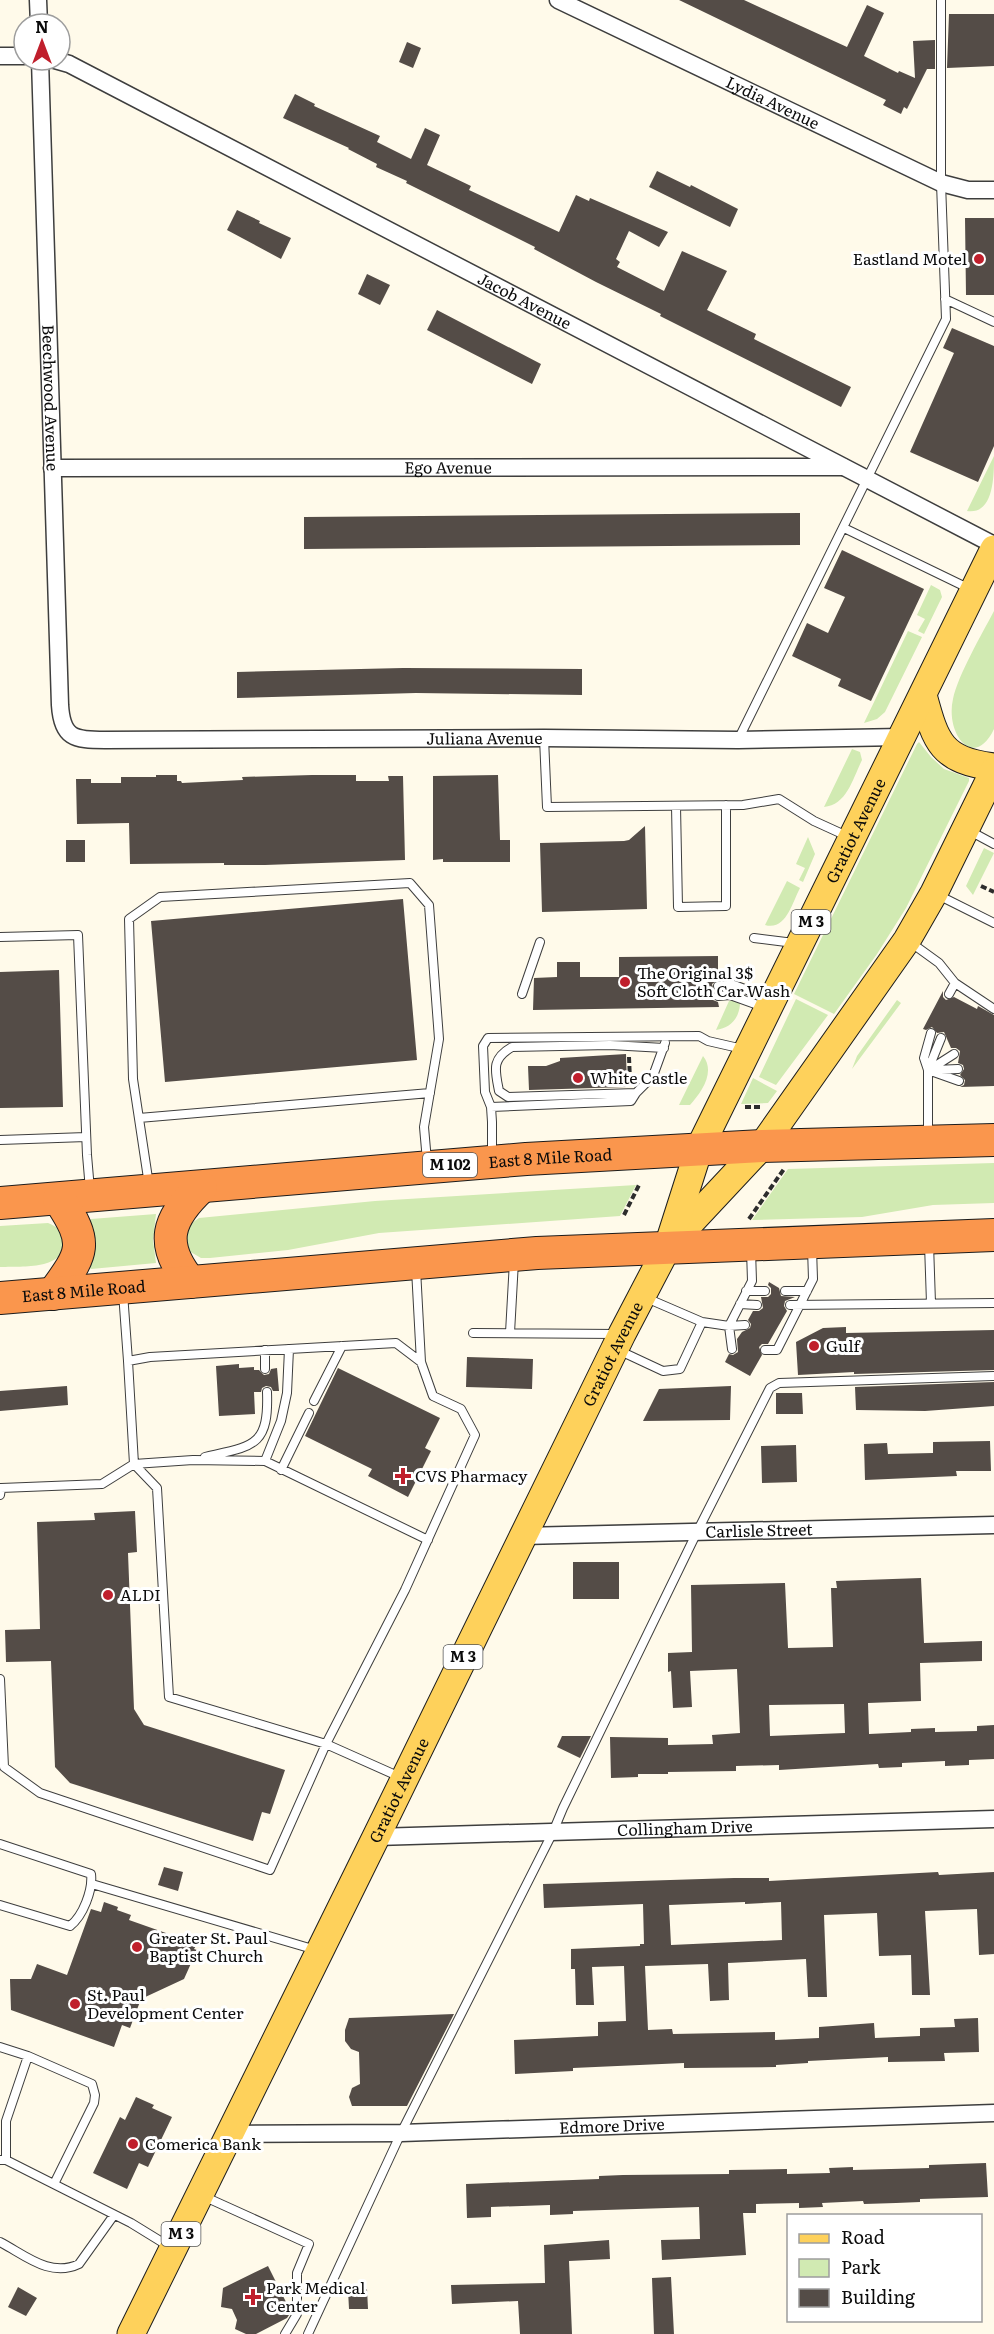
<svg xmlns="http://www.w3.org/2000/svg" width="994" height="2334" font-family="Literata,serif">
	<rect width="100%" height="100%" fill="#fffaea"/>
	<path fill="#d1eab2" d="M994,456C994,476 994,515 967,511Z
		M931,585L940,590L942,597L924,634L918,631L925,619L917,615Z
		M994,611V729C974,771 945,734 953,699C958,675 982,634 994,611Z
		M908,631L922,637L885,712L877,719L864,723Z
		M919,742L931,757L944,769L969,778V781L906,908L877,954L834,1014L794,994L917,744Z
		M852,749L860,752L862,760C853,778 847,805 824,807Z
		M808,837L815,854L803,882L799,880L805,868L796,864Z
		M984,848L994,853L973,895L966,886Z
		M787,881L800,888C792,903 786,931 765,925Z
		M796,999L828,1015L776,1085L759,1077Z
		M734,1000L740,1004C739,1019 730,1028 716,1030L729,1001Z
		M897,1000L901,1003L852,1069L857,1056Z
		M703,1056C716,1072 701,1093 690,1105H679Z
		M753,1078L777,1091L768,1103L741,1104Z
		M994,1163V1203L933,1205L862,1217L752,1220L788,1169Z
		M636,1185L620,1216L379,1233L288,1250L210,1258H201L189,1251L184,1234L189,1225L199,1218L375,1201Z
		M156,1214L153,1240L156,1263L91,1269L89,1267L91,1219Z
		M48,1223C56,1226 63,1231 64,1240C67,1271 19,1266 0,1267V1226Z"/>
	<path fill="#544c47" fill-rule="evenodd" d="M679,0H744L847,47L867,5L884,13L864,56L898,73L899,71L915,78L913,41L935,40V69H927L907,109L904,107L901,114L883,105L886,100Z
		M949,14H994V66L947,68Z
		M407,42L421,48L413,68L399,62Z
		M295,94L315,104L314,106L380,136L377,142L411,159L425,128L440,135L427,165L471,186L469,190L559,232L576,195L589,201L590,198L668,232L659,247L629,231L616,259L620,262L617,267L664,291L682,251L727,271L707,310L756,334L754,339L851,387L841,407L660,316L661,314L596,282L534,249L535,247L406,183L407,181L376,167L377,164L348,149L349,148L283,118Z
		M657,171L690,187L691,185L738,209L730,227L649,187Z
		M237,210L260,221L259,223L291,238L281,259L227,230Z
		M965,218H994V295H966Z
		M367,274L390,285L380,305L358,294Z
		M437,310L541,364L532,384L427,330Z
		M952,328L994,346V446L978,482L910,452L954,353L943,348Z
		M800,513V545L304,549V517Z
		M842,550L924,589L871,701L838,686L841,679L792,656L807,623L828,633L845,597L824,588Z
		M403,668L582,669V695L416,693L237,698V672Z
		M156,775H177V781H181L182,783L243,780L242,777L312,775H356V781H389L388,776H403L405,860L265,865H224V863L130,864L129,823L77,824L76,779H91V783H121V777H156Z
		M498,775L500,840H510V862H443V859L433,860V776Z
		M645,826L647,909L542,912L540,843L624,841L629,840Z
		M66,840H85V862H66Z
		M403,899L417,1060L165,1082L151,921Z
		M718,956V980L712,984L714,991L712,996L713,1000L718,1002L719,1007L533,1010L534,978L557,977V962H580V977H619V957Z
		M59,970L63,1107L0,1108V972Z
		M943,991V997L946,1000L954,997L977,1009L978,1006L994,1015V1086L960,1087L964,1085L965,1080L960,1075L964,1069L963,1065L958,1063L960,1051L956,1048H951L944,1032L937,1033L932,1027L926,1030L923,1029Z
		M626,1054L627,1087L529,1090L528,1066H546L560,1061V1058Z
		M769,1282L779,1288L781,1296L795,1297L785,1301L784,1306L787,1311L768,1344H762L759,1347L762,1355L750,1376L725,1362L729,1354L733,1355L738,1352L737,1339L742,1332L750,1328L751,1324L748,1320L753,1311H759L763,1308L761,1297H768L771,1294V1288L768,1285Z
		M846,1327V1333L994,1330V1370L854,1374V1372L798,1375L796,1342L823,1328Z
		M467,1357L533,1359L532,1389L466,1387Z
		M239,1364V1368L254,1367V1370H259L264,1375L269,1374L271,1369L277,1368L279,1391H273L271,1387L266,1386L262,1388L261,1392H254L255,1414L219,1416L216,1366Z
		M338,1368L440,1418L425,1448L431,1451L408,1497L368,1476L372,1469L305,1436Z
		M994,1382V1406L925,1411L856,1410L855,1387Z
		M67,1386L68,1405L0,1411V1391Z
		M731,1386L730,1420L643,1421L659,1389Z
		M776,1393H802L803,1414H776Z
		M990,1441L991,1471H956L957,1476L865,1480L864,1444L887,1443L888,1454L933,1453V1442Z
		M796,1445L797,1482L762,1483L761,1446Z
		M135,1511L137,1552L128,1553L134,1709L144,1725L285,1770L270,1814L262,1812L253,1841L70,1783L55,1767L51,1661L6,1662L5,1630L40,1629L37,1522L95,1520L94,1513Z
		M573,1562H619V1599H573Z
		M921,1578L924,1643L982,1641V1661L920,1663L921,1701L868,1703L869,1734L911,1732V1729L935,1728V1732L977,1731V1726L994,1725V1759L969,1760V1765L945,1766V1761L902,1763V1767L879,1768L878,1764L779,1770V1765L736,1766V1771L668,1772V1774H638V1777L611,1778L610,1737L668,1738V1745L713,1744L712,1735L740,1733L737,1669L690,1671L692,1707L673,1708L671,1671L668,1672V1653L692,1652L691,1585L785,1583L788,1648L833,1647L831,1588H837L836,1581ZM844,1704L845,1733L770,1736L769,1705Z
		M562,1736H591L580,1758L557,1747Z
		M164,1867L183,1872L178,1891L158,1885Z
		M938,1872L939,1875L994,1872V1954L979,1955L977,1909L925,1911L930,1995H912L911,1955L879,1956L877,1913L824,1915L827,1997H808L806,1959L728,1963L729,2000L710,2001L708,1964L645,1966L648,2030L672,2029L673,2034L775,2032V2040L819,2038V2027L874,2023L875,2038L920,2036V2028L955,2027L954,2019L978,2018L979,2052L944,2053L945,2061L888,2062V2057L808,2061V2063L776,2065V2067L684,2068V2063L573,2068V2071L515,2074L514,2040L598,2036V2022L626,2021L624,1966L592,1967L594,2005H576L575,1969H571V1949L640,1946V1944H644L643,1904L544,1908L543,1884L734,1878H769V1881ZM745,1902V1904L781,1902L782,1940L671,1945L669,1905Z
		M104,1902L118,1907L117,1910L131,1915L129,1920L197,1944L194,1949L197,1950L184,1979L141,1999L130,2028L122,2025L114,2047L11,2010L10,1979H31L37,1964L67,1975L91,1909L101,1912Z
		M454,2014L407,2106H352L349,2097L352,2088L360,2084L359,2052L351,2049L345,2041V2030L349,2018Z
		M136,2097L154,2105L152,2108L172,2117L148,2167L139,2163L127,2189L93,2173L120,2117L125,2120Z
		M986,2163L988,2197L920,2199V2202L896,2203L864,2204L863,2201L822,2203L823,2207L799,2208V2203L756,2204V2213H743L746,2255L662,2260L661,2240L700,2239L699,2207L573,2211V2214L550,2215V2205L491,2207V2217L467,2218L466,2184L599,2179V2176L623,2175L729,2174V2170L787,2169V2174L830,2173L829,2168L853,2167V2170L929,2168V2165Z
		M609,2240L610,2259L569,2261L572,2334H520L518,2301L452,2304L451,2285L545,2283L544,2245Z
		M268,2266L291,2312L287,2318L256,2334H246L235,2329L237,2320L232,2309L221,2307L223,2288Z
		M671,2277L674,2334H654L652,2278Z
		M18,2287L37,2298L26,2316L8,2307Z
		M367,2289L368,2309H349L348,2290Z"/>
	<g fill="none" stroke-linecap="round" stroke-linejoin="round">
		<defs>
			<path id="lane" d="M945,299L994,322
				M844,528L970,589
				M544,738L547,807L743,805L779,799L814,821L849,837
				M738,740L946,319L941,183V0
				M676,806L678,907L726,906V805
				M968,830L994,844
				M938,895L994,923
				M0,937L78,935L87,1155L90,1190
				M754,938L794,943
				M910,942L939,963L955,983L994,1009
				M718,986L734,985L769,998
				M522,994L540,942
				M949,994L955,983
				M718,996L730,995L766,1008
				M928,1070L924,1058L931,1033
				M928,1070L959,1081
				M929,1070L954,1054
				M935,1070L958,1069
				M636,1093L508,1097L499,1091C495,1070 491,1059 512,1047L610,1045L664,1048
				M491,1107L631,1101L636,1093L653,1076L665,1043
				M139,1118L430,1093
				M928,1135V1070L941,1038
				M0,1140L86,1137
				M492,1155V1122L491,1107L485,1092L483,1046L488,1038L699,1036L708,1041L743,1049
				M149,1185L133,1079L129,919L160,897L410,883L429,905L439,1039L424,1127L427,1161
				M929,1244L931,1303
				M746,1291H765
				M785,1291H807
				M123,1293L128,1361L150,1357L396,1343L421,1362
				M740,1304L757,1305
				M790,1305L994,1303
				M702,1322L729,1326L752,1281L751,1250
				M473,1333L618,1334
				M510,1333L514,1261
				M732,1349L729,1326L745,1325
				M265,1350V1369
				M618,1350L663,1371L680,1369L702,1322L644,1297
				M765,1350H777L813,1279L812,1248
				M314,1401L342,1346
				M205,1457C253,1446 269,1447 267,1392
				M265,1461L281,1421L287,1393L289,1349
				M134,1464L157,1488L169,1697L326,1744L400,1777
				M134,1464L193,1460L265,1461L428,1540
				M281,1470L309,1413
				M0,1495L1,1488L102,1484L134,1464L128,1361
				M0,1679L4,1767L40,1793L270,1870L326,1744L405,1590L475,1435L461,1409L433,1396L421,1362L416,1269
				M0,1844L91,1874C93,1890 83,1916 70,1926L0,1905
				M92,1884L316,1950
				M0,2047L28,2056L92,2084L95,2095L94,2103L54,2184
				M0,2160H6L131,2223L170,2247
				M6,2160V2121L28,2056
				M203,2196L309,2244L297,2273V2314L285,2334
				M0,2242C25,2255 50,2278 79,2264L114,2215
				M308,2334L401,2133L553,1832L563,1808L697,1532L770,1388L779,1383L994,1376"/>
			<g id="street">
				<path d="M38,0L39,24"/>
				<path id="s1" d="M558,0L941,183L968,190H994"/>
				<path d="M0,56H24"/>
				<path id="s2" d="M40,60L60,705C62,738 74,740 105,740L544,738L738,740L902,737"/>
				<path id="s3" d="M55,60L69,64L994,545"/>
				<path id="s4" d="M52,468L843,467"/>
				<path id="s5" d="M522,1536L994,1525"/>
				<path id="s6" d="M376,1837L994,1819"/>
				<path id="s7" d="M231,2134L401,2133L994,2113"/>
			</g>
			<g id="primary">
				<path d="M923,695C936,743 941,760 994,767"/>
				<path d="M673,1241L762,1146L907,940L934,893L994,771"/>
				<path id="s8" d="M131,2334L376,1837L622,1334L668,1246L699,1149L994,549"/>
			</g>
			<g id="highway">
				<path id="s9" d="M0,1203L526,1159L762,1146L994,1140"/>
				<path d="M190,1282C159,1244 167,1219 201,1187"/>
				<path d="M53,1294C84,1252 89,1244 59,1199"/>
				<path id="s10" d="M0,1298L537,1253L994,1235"/>
			</g>
		</defs>
		<use href="#lane" stroke="#3e3e3e" stroke-width="10"/>
		<use href="#street" stroke="#3e3e3e" stroke-width="19"/>
		<use href="#primary" stroke="#1c1c1c" stroke-width="29"/>
		<use href="#highway" stroke="#1c1c1c" stroke-width="34"/>
		<path stroke="#2d2d2d" stroke-width="4" stroke-dasharray="6 3" stroke-linecap="butt" d="M981,886L994,892
			M629,1057L630,1080
			M745,1107H761
			M624,1215L639,1185
			M749,1219L784,1169"/>
		<use href="#lane" stroke="#fff" stroke-width="8"/>
		<use href="#street" stroke="#fff" stroke-width="16"/>
		<use href="#primary" stroke="#fed15b" stroke-width="27"/>
		<use href="#highway" stroke="#fa964d" stroke-width="32"/>
	</g>
	<g fill="#c01f2c" stroke="#fff" stroke-width="2">
		<circle cx="979" cy="259" r="6"/>
		<circle cx="625" cy="982" r="6"/>
		<circle cx="578" cy="1078" r="6"/>
		<circle cx="814" cy="1346" r="6"/>
		<path d="M400 1467h6v6h6v6h-6v6h-6v-6h-6v-6h6z"/>
		<circle cx="108" cy="1595" r="6"/>
		<circle cx="137" cy="1947" r="6"/>
		<circle cx="75" cy="2004" r="6"/>
		<circle cx="133" cy="2144" r="6"/>
		<path d="M250 2288h6v6h6v6h-6v6h-6v-6h-6v-6h6z"/>
	</g>
	<g text-anchor="middle" stroke-width="6" stroke-linejoin="round" paint-order="stroke">
		<g fill="#fff" stroke="#545454" stroke-width="1.5">
			<rect x="791.5" y="910" width="39" height="24" rx="4.5"/>
			<rect x="423" y="1153" width="54" height="24" rx="4.5"/>
			<rect x="443.5" y="1645" width="39" height="24" rx="4.5"/>
			<rect x="161.5" y="2222" width="39" height="24" rx="4.5"/>
		</g>
		<g font-size="15" font-weight="bold" fill="#0b0b0b">
			<text x="811" y="927">M 3</text>
			<text x="450" y="1170">M 102</text>
			<text x="463" y="1662">M 3</text>
			<text x="181" y="2239">M 3</text>
		</g>
		<g font-size="16" fill="#0b0b0b" stroke="#fff">
			<text dy="6" stroke="none"><textPath href="#s1" startOffset="238">Lydia Avenue</textPath></text>
			<text dy="6" stroke="none"><textPath href="#s3" startOffset="528">Jacob Avenue</textPath></text>
			<text dy="6" stroke="none"><textPath href="#s2" startOffset="338">Beechwood Avenue</textPath></text>
			<text dy="6" stroke="none"><textPath href="#s4" startOffset="396">Ego Avenue</textPath></text>
			<text dy="6" stroke="none"><textPath href="#s2" startOffset="1092">Juliana Avenue</textPath></text>
			<text dy="6" stroke="none"><textPath href="#s8" startOffset="1670">Gratiot Avenue</textPath></text>
			<text dy="6" stroke="none"><textPath href="#s9" startOffset="552">East 8 Mile Road</textPath></text>
			<text dy="6" stroke="none"><textPath href="#s10" startOffset="84">East 8 Mile Road</textPath></text>
			<text dy="6" stroke="none"><textPath href="#s8" startOffset="1092">Gratiot Avenue</textPath></text>
			<text dy="6" stroke="none"><textPath href="#s5" startOffset="237">Carlisle Street</textPath></text>
			<text dy="6" stroke="none"><textPath href="#s8" startOffset="606">Gratiot Avenue</textPath></text>
			<text dy="6" stroke="none"><textPath href="#s6" startOffset="309">Collingham Drive</textPath></text>
			<text dy="6" stroke="none"><textPath href="#s7" startOffset="381">Edmore Drive</textPath></text>
		</g>
		<g font-size="16" fill="#0b0b0b" stroke="#fff" text-anchor="start">
			<text x="967" y="265" text-anchor="end">Eastland Motel</text>
			<text x="637" y="979">The Original 3$<tspan x="637" dy="18">Soft Cloth Car Wash</tspan></text>
			<text x="590" y="1084">White Castle</text>
			<text x="826" y="1352">Gulf</text>
			<text x="415" y="1482">CVS Pharmacy</text>
			<text x="120" y="1601">ALDI</text>
			<text x="149" y="1944">Greater St. Paul<tspan x="149" dy="18">Baptist Church</tspan></text>
			<text x="87" y="2001">St. Paul<tspan x="87" dy="18">Development Center</tspan></text>
			<text x="145" y="2150">Comerica Bank</text>
			<text x="266" y="2294">Park Medical<tspan x="266" dy="18">Center</tspan></text>
		</g>
	</g>
	<rect x="787" y="2214" width="195" height="108" fill="#ffffff" stroke="#9d9d9d" stroke-width="1.5"/>
	<rect x="799" y="2234" width="30" height="9" fill="#fed15b" stroke="#9d9d9d" stroke-width="1.5"/>
	<text x="841" y="2244" font-size="18" fill="#0b0b0b">Road</text>
	<rect x="799" y="2259" width="30" height="18" fill="#d1eab2" stroke="#9d9d9d" stroke-width="1.5"/>
	<text x="841" y="2274" font-size="18" fill="#0b0b0b">Park</text>
	<rect x="799" y="2289" width="30" height="18" fill="#544c47" stroke="#9d9d9d" stroke-width="1.5"/>
	<text x="841" y="2304" font-size="18" fill="#0b0b0b">Building</text>
	<g transform="translate(42 42)"><circle r="28" fill="#ffffff" stroke="#9d9d9d" stroke-width="1.5"/>
	<path d="M0-4.5L10 22L0 15L-10 22Z" fill="#c01f2c"/>
	<text y="-9" font-size="16" font-weight="bold" text-anchor="middle" fill="#0b0b0b">N</text>
	</g>
</svg>
